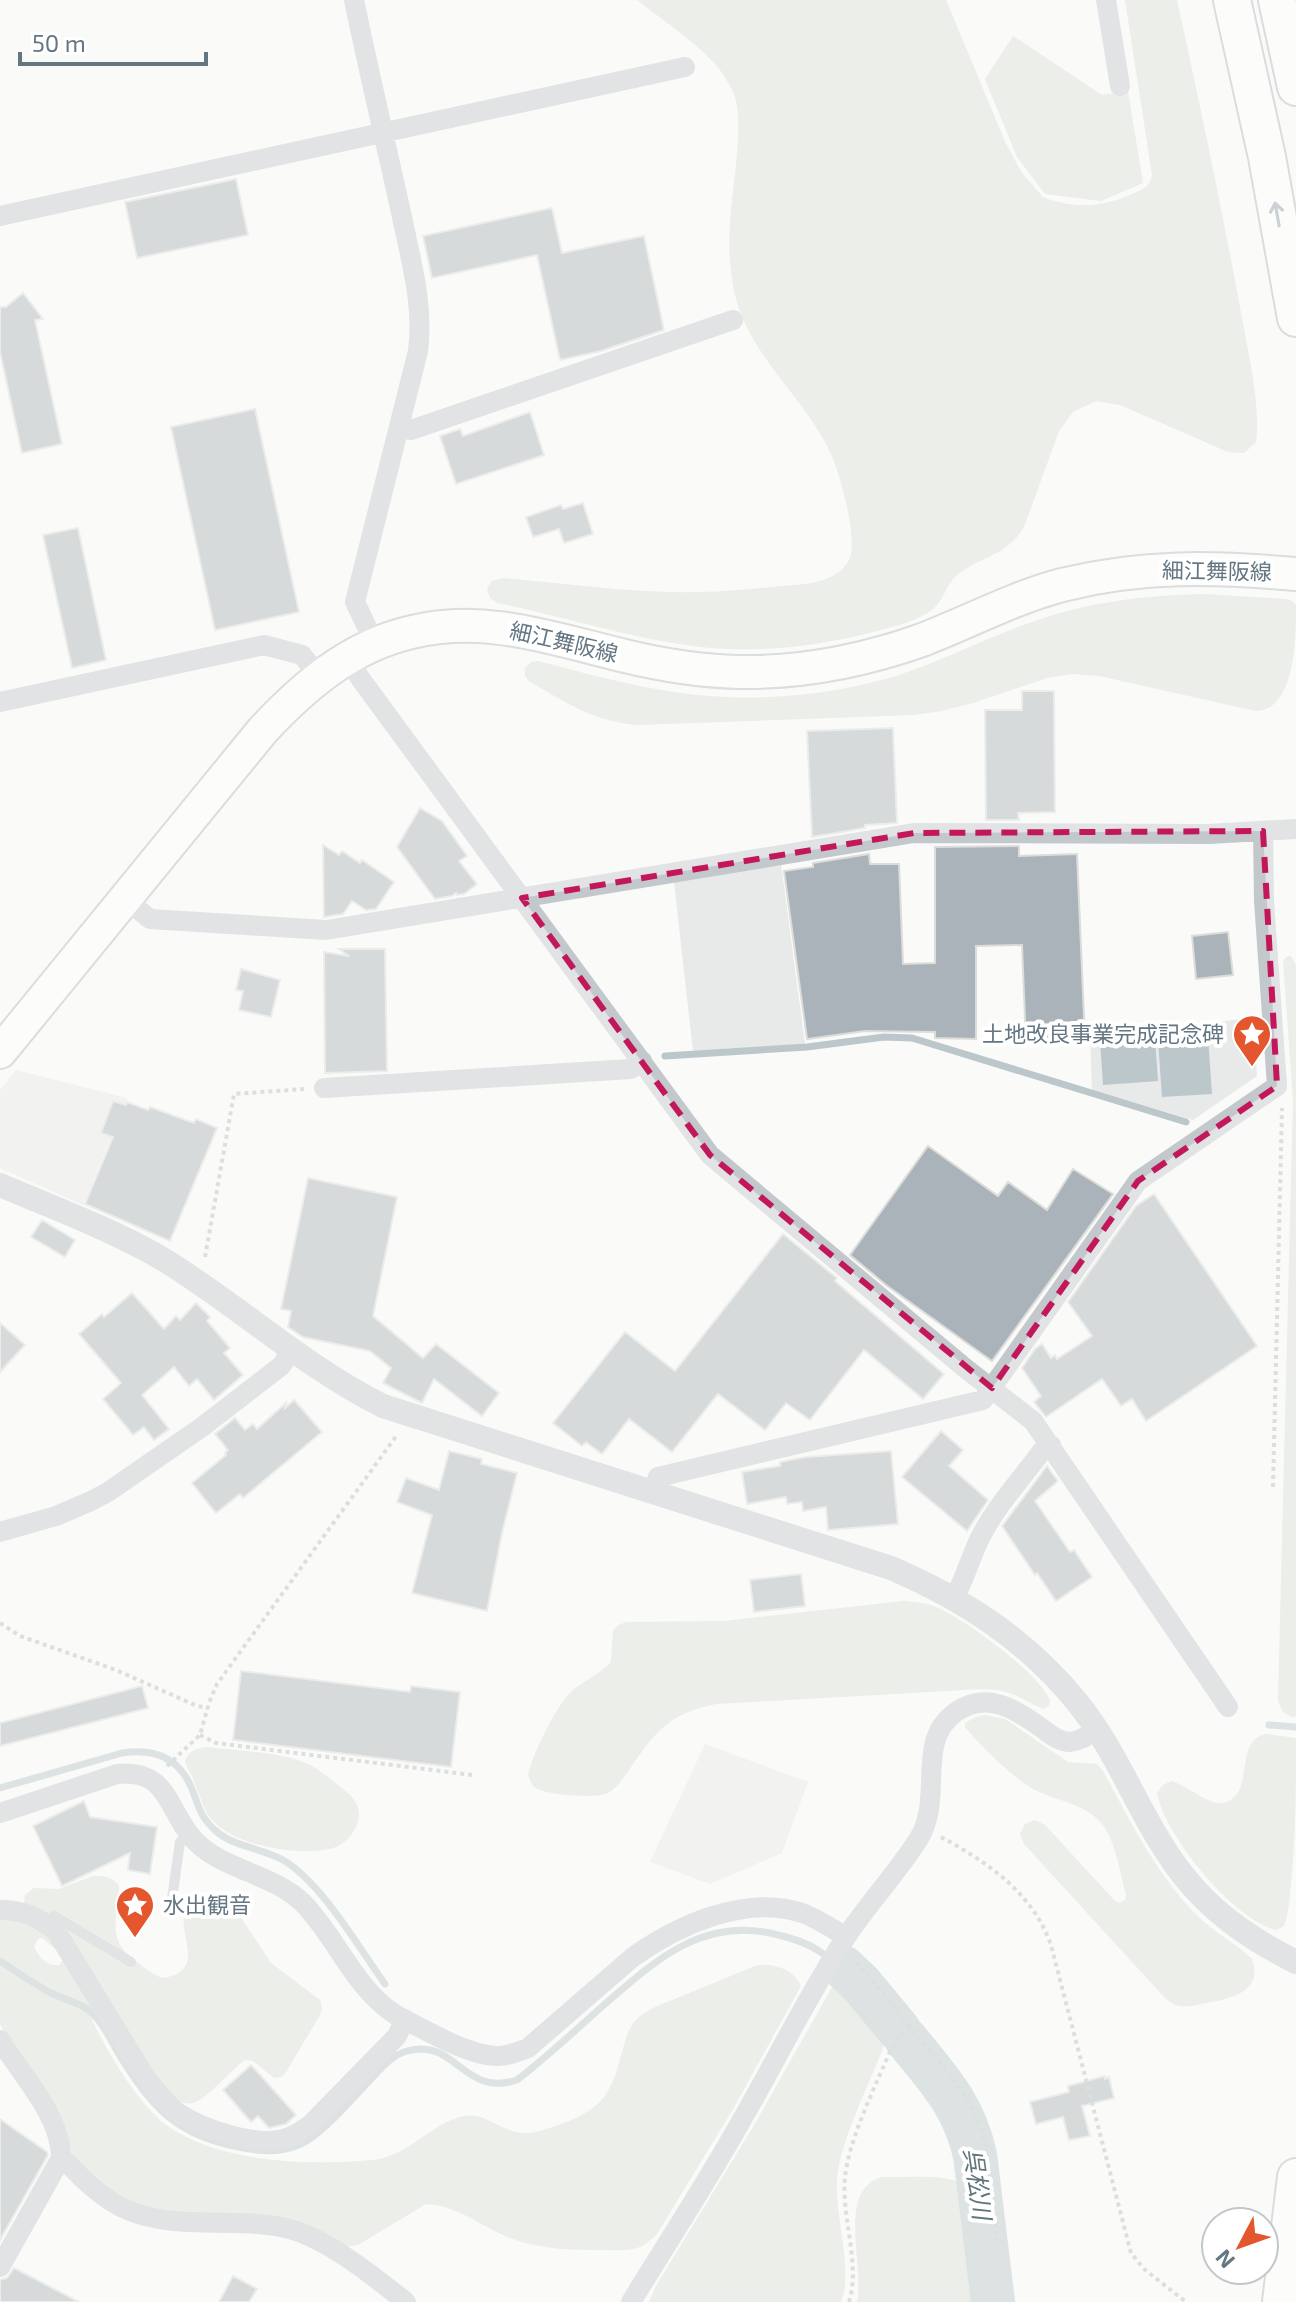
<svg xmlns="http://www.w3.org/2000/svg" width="1296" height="2302" font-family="'Exo 2','Noto Sans JP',sans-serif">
	<rect width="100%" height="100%" fill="#fafaf8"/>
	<path fill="#e8e9e9" d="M781,864L805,1044L693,1051L674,882Z
		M1253,1018L1257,1076L1193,1120L1092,1090L1090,1035Z
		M16,1070L127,1098L83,1205L0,1168V1090Z
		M705,1744L808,1782L782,1853L710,1884L650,1862Z"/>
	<path fill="#dadfd7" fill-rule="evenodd" d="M637,0H946L1006,144L1022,173L1043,197C1071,209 1103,207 1130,195C1141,190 1150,188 1152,175L1125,0H1177C1199,100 1220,200 1239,302C1246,344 1261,400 1256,442L1244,453L1228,452L1120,405L1096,401L1073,412L1059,431L1024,527C1005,558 981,555 956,576C946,585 943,602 932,610C918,621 886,629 869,633C814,647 757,653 700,647C632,639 565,617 497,603L490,598L487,589L492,581L502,578C566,583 636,594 700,592C725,592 749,589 773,587C798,584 835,586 849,560C859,541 840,474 831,454C805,397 750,357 735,295C730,271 728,247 730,223C732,190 744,126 735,97C732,88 725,77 720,70C701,45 662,20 637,0Z
		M1013,36L1102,95L1128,91L1143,183L1101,201L1045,194L1017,157L985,79Z
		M1205,594L1285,599L1291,600L1296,605C1296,636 1296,710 1256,711L1099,676L1072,674L1047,678L973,703L942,711L913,715L636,725C591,720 569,704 530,682L525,676V668L531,662L538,661C577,671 616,682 656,689C735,704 819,699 896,676C943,661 986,638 1032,622C1088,602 1146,595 1205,594Z
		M1287,956H1291L1296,965V1716L1292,1717L1283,1712L1278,1701L1293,1100L1283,961Z
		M903,1601C914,1602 923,1602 934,1606C963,1618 1038,1672 1050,1700L1049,1706L1043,1709L1015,1695L999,1690L981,1689L716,1704C672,1713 658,1728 633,1764C626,1774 619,1787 608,1793C597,1799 544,1795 534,1787C531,1784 530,1779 528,1776C532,1755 556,1706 571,1692C584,1680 599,1675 611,1662L613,1630L619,1625L626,1622L725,1621Z
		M984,1715L1005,1719L1068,1762L1097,1764L1103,1771C1132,1824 1158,1879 1203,1921C1218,1935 1237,1944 1252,1959C1264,1992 1230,1999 1206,2003C1197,2005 1185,2008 1175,2005C1171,2003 1168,2000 1165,1998L1024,1844L1020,1834L1025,1824L1035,1820L1045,1825L1115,1901L1120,1903L1125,1900L1126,1895C1120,1873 1116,1842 1102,1824C1085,1802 1052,1801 1030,1787C1010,1775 980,1745 965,1727V1723L974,1718Z
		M1267,1734L1296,1738C1296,1787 1296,1835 1291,1883C1290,1897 1289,1912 1284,1926L1276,1930C1233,1919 1165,1836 1157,1793L1163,1785L1171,1781C1187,1785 1209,1806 1223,1803C1257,1796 1232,1739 1267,1734Z
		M206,1747C238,1751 273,1751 303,1762C316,1767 328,1777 339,1786C346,1791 352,1795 356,1803C366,1821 348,1846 329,1849C296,1856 238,1846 213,1821C204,1812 202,1800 197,1789C194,1779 188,1770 185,1761C188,1751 197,1748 206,1747Z
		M93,1876C104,1876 112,1876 119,1886C119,1919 104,1937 135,1961C144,1967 152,1974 162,1978C221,1970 154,1911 203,1897C213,1894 219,1894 228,1898L271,1963L320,2000L322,2008L320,2015L286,2072L281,2077L274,2078L253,2061L245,2060C231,2070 207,2099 193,2103C186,2105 180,2101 174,2099L24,1903L25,1895L34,1888L59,1889Z
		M0,1918C14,1918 39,1926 50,1936C55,1941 88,1997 90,2004C91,2010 90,2015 93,2022C108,2053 138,2104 166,2125C219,2163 309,2166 372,2160C410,2156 432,2122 464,2116C490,2111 506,2141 539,2131C564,2124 596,2114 609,2089C616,2077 619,2062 623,2049C626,2038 629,2025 639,2017C651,2007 668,2002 682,1996C706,1986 731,1976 755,1966C772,1962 794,1969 801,1986L733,2109L657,2234C651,2240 646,2245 637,2248C628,2251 616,2250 606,2250C574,2250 544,2250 513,2239C484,2229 458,2205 426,2204L358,2245L346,2247L147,2209L108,2191L73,2157L0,2024ZM42,1938L57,1950L63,1959L60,1965C47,1967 39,1958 34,1946L38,1939Z
		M837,1983C852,1982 877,2014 882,2028C885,2035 884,2041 883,2048C869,2085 841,2139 837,2178C834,2215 854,2269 841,2302H649L656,2286L756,2122L831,1989Z
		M882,2177C902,2178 946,2173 961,2184C968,2189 969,2194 971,2201L984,2302H857C865,2268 836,2189 882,2177Z"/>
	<path fill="#bbc7cb" d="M1208,1037L1212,1094L1162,1097L1158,1040Z
		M1155,1038L1158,1081L1103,1085L1100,1041Z"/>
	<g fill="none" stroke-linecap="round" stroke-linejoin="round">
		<path stroke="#bbc7cb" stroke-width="7" d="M665,1056L807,1047L884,1037L912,1038L1186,1122
			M1269,1725L1296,1727
			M0,1788L122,1753C154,1748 179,1757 192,1789C199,1807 200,1817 216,1831C234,1847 262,1848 283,1860C321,1882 359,1948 385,1984
			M0,1961C17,1972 34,1984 51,1993C65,2000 83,2003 94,2015C105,2026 112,2043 120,2056C150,2105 175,2134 234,2146C257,2151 276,2154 299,2145C323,2135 355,2095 374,2076C384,2065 393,2055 407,2051C456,2037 463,2098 517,2080C548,2056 577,2029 606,2003C655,1961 700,1919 770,1933C788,1937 807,1942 822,1953"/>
		<path stroke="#bbc7cb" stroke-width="44" d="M843,1967L861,1984L899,2030
			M906,2039C938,2079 963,2103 975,2155L993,2302"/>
	</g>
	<path fill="#aab3b9" stroke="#dcdcda" stroke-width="2" d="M236,179L248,235L137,258L125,202Z
		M552,208L562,253L644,236L664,330L601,351L560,360L537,255L432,278L423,236Z
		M23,293L43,319L35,320L62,444L22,453L0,352V307H6Z
		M255,409L299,612L215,630L171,427Z
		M530,412L544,455L456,484L440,436L460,429L463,436Z
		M583,503L593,534L564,543L559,529L533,537L526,517L561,505L563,509Z
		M78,528L106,660L72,668L43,535Z
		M1022,691H1054L1055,812L1018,813L1019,820H986L985,710H1022Z
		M893,728L897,823L865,825V828L812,837L807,731Z
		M420,808L442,821L467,856L459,861L477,884L464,894L457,895L456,893L452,896L435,899L397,847Z
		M323,845L339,855L342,851L360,863L362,860L394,882L376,909L366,910L352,901L343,914L324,917Z
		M1019,846V856L1077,854L1085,1041L1026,1043L1022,945L976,946V1039L935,1038V1032L865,1031L807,1039L784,871L813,867V863L869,854L870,864H899L903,964L935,963V847Z
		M1228,932L1233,975L1196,979L1192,936Z
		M339,949H385L387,1071L325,1073L324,952L349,956Z
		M241,969L280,980L271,1017L239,1010L243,991L236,990Z
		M113,1101L126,1105L127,1102L148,1110L150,1107L194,1123L196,1119L217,1128L170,1241L85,1204L113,1137L101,1133Z
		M928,1146L998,1196L1008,1182L1047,1210L1073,1169L1113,1194L992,1361L886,1285L850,1255Z
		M308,1178L397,1197L373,1316L423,1358L436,1344L499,1393L482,1416L434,1379L422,1403L420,1402L383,1383L391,1368L370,1351L303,1337L288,1327L291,1311L281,1309Z
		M1154,1194L1257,1346L1146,1421L1132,1399L1121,1406L1102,1379L1046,1417L1034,1402L1041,1396L1022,1368L1035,1349L1042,1344L1051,1358L1055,1355L1057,1359L1092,1336L1068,1302L1136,1206Z
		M42,1220L75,1240L65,1257L31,1237Z
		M783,1234L837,1278L835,1281L944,1374L923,1399L864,1350L810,1420L786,1403L765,1430L718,1394L672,1452L629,1419L602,1454L586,1442L582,1446L553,1423L625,1332L675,1371Z
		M132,1293L164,1329L176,1316L180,1320L196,1303L210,1317L207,1321L230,1348L224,1353L243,1375L214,1400L197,1379L189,1386L174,1367L142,1395L169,1429L154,1440L144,1427L133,1435L103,1399L121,1383L79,1334L102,1314L104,1317Z
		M0,1323L25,1345L0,1372Z
		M294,1400L322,1432L243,1498L240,1494L216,1513L192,1483L226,1455L225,1453L228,1450L215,1434L235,1418L245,1430L253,1424L257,1429L286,1403L285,1408Z
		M941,1431L963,1450L949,1466L988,1500L967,1531L902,1477Z
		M449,1451L482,1459L481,1464L517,1473L502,1533L487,1611L412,1593L432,1515L397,1502L406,1478L439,1490Z
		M891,1451L898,1524L828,1530L826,1507L803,1511L802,1502L787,1504L786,1497L747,1504L742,1472L780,1466V1462L806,1457Z
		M1047,1466L1058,1481L1035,1501L1070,1552L1074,1550L1092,1577L1056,1601L1037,1573L1035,1575L1002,1526Z
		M801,1574L805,1606L754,1612L750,1580Z
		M241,1671L410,1692L411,1686L460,1692L451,1767L233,1740Z
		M142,1686L148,1708L0,1746V1723Z
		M84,1801L90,1817L157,1827L150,1874L128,1870L130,1853L62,1886L33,1826Z
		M251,2065L296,2115L286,2124L269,2128L258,2116L251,2122L223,2090Z
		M1105,2076V2079L1109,2077L1114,2098L1082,2106L1090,2136L1069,2140L1063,2117L1036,2124L1030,2102L1069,2092L1068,2086Z
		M0,2119L47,2152L48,2155L0,2240Z
		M14,2268L79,2302H0V2280L7,2278Z
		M233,2276L257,2289L249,2302H219Z"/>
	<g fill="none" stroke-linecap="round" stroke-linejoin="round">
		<defs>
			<path id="primary" d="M0,1052L263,730C305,685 351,646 412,632C485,614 554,639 625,656C662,665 700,671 738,672C801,673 863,661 922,640C969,622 1013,598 1062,585C1142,565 1215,567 1296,574"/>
			<path id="motorway" d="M1232,0L1267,157L1296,318
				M1277,0L1296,87
				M1281,2302L1296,2177"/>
		</defs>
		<use href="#primary" stroke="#b5babe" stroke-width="36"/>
		<use href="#motorway" stroke="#b4b9bd" stroke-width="40"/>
		<path stroke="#bbbfc2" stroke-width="4" stroke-dasharray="4 4" stroke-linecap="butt" d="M205,1257L234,1094L304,1089
			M1273,1487L1282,1108
			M0,1623L20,1636L116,1670L197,1706L208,1708
			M200,1735L216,1743L472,1775
			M167,1766L200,1735L209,1703L217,1684L397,1435
			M941,1837C987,1862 1033,1893 1051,1945L1131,2253L1144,2269L1186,2302
			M857,1962L958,2085C967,2099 976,2113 981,2129C992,2164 992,2205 997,2241
			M849,2302C861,2265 841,2217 845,2178C848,2141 876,2085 891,2049L901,2035L910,2027"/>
		<path stroke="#c3c8cc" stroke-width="10" d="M171,1906L180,1842L189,1835
			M47,1924L54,1916L131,1962"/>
		<path stroke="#c3c8cc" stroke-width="20" d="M354,0C369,73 386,144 402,217C411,261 424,305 418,351L355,602L375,644
			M1106,0L1120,86
			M0,216L685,67
			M399,427L411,430L733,320
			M347,658L360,678L710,1155L965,1368L1033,1421L1228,1707
			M0,702L264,645L302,655L319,676
			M125,899L150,919L326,930L914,833L1208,834L1296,829
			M324,1088L631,1069L642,1061
			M653,1493L658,1477L983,1400L1138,1181L1277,1086L1264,901L1263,831
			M0,1532L56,1516L91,1501L108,1492L202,1427L281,1366L293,1349
			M954,1598C965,1579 970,1559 979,1540C994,1508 1021,1480 1041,1452L1051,1445
			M0,1813L117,1774C171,1768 167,1814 197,1843C227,1871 273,1874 303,1903C337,1938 354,1988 396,2015C422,2028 468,2056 497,2056C508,2056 518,2052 528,2048L633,1957C678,1925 746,1894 802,1913C818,1919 832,1928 846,1937
			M0,1910C23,1910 38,1917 56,1931L144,2075C154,2088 164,2102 177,2112C202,2129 255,2147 284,2139C294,2136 303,2130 311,2124L397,2036L405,2019
			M0,2040C21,2075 61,2115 61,2158L0,2267
			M61,2158C69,2164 76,2172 83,2179C95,2190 108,2201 123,2208C173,2232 233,2216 286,2228C327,2238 373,2276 406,2302
			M631,2302C669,2240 709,2179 744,2116C778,2057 808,1995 846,1937C868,1904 896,1874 918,1840C945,1798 914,1741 956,1712C987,1690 1017,1710 1043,1729C1051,1735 1059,1742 1070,1742C1081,1741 1088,1735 1097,1729"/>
		<path stroke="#c3c8cc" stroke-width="24" d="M0,1185C54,1208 116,1231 166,1261C240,1307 305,1367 383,1406L891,1568C963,1599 1027,1640 1077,1702C1123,1758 1145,1834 1193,1887C1222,1920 1257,1942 1296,1962"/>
		<use href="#primary" stroke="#fff" stroke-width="32"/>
		<use href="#motorway" stroke="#fff" stroke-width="36"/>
	</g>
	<defs><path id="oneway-shaft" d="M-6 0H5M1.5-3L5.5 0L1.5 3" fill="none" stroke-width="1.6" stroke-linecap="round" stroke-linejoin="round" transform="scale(2)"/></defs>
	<use stroke="#939fa8" href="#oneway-shaft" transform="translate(1277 214) rotate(-100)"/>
	<path d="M0 0H1296V2302H0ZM1263,831L1277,1086L1138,1181L992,1388L710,1155L522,898L914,833Z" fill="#fafaf8" fill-opacity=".55" fill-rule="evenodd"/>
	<path fill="none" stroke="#c2185b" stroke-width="6" stroke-dasharray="16 10" stroke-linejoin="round" d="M1263,831L1277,1086L1138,1181L992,1388L710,1155L522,898L914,833Z"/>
	<defs>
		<symbol id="sight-pin" viewBox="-11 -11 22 30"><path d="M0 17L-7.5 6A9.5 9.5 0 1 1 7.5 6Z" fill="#e4572e" stroke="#fff"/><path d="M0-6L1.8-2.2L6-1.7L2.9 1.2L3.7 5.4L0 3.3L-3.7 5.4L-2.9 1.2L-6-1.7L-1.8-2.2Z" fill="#fff"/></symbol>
	</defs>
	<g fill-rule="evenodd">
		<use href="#sight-pin" x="1230" y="1012" width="44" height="60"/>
		<use href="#sight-pin" x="113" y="1883" width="44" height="60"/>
	</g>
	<g text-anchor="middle" stroke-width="8" stroke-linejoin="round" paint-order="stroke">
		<g font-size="22" fill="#657683" stroke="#fff">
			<text transform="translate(1217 571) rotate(1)" y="8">細江舞阪線</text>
			<text transform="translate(564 642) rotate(13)" y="8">細江舞阪線</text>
		</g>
		<g font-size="22" fill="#657683" stroke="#fff" text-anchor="end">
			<text x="1224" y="1042">土地改良事業完成記念碑</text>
			<text x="163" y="1913" text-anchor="start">水出観音</text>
		</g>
		<g font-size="24" font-style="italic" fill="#60757c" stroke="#fff">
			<text transform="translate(977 2184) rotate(82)" y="8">呉松川</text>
		</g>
	</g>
	<g transform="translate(1240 2246) rotate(229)"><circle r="38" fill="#ffffff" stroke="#c1c8cd" stroke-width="2"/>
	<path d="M0-6L14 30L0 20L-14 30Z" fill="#e4572e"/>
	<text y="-12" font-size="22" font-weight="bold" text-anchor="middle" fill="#657683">N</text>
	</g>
	<path d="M20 52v12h186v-12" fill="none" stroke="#657683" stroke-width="4"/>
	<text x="32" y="52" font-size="24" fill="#657683" stroke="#ffffff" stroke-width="6" paint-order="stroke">50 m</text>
</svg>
